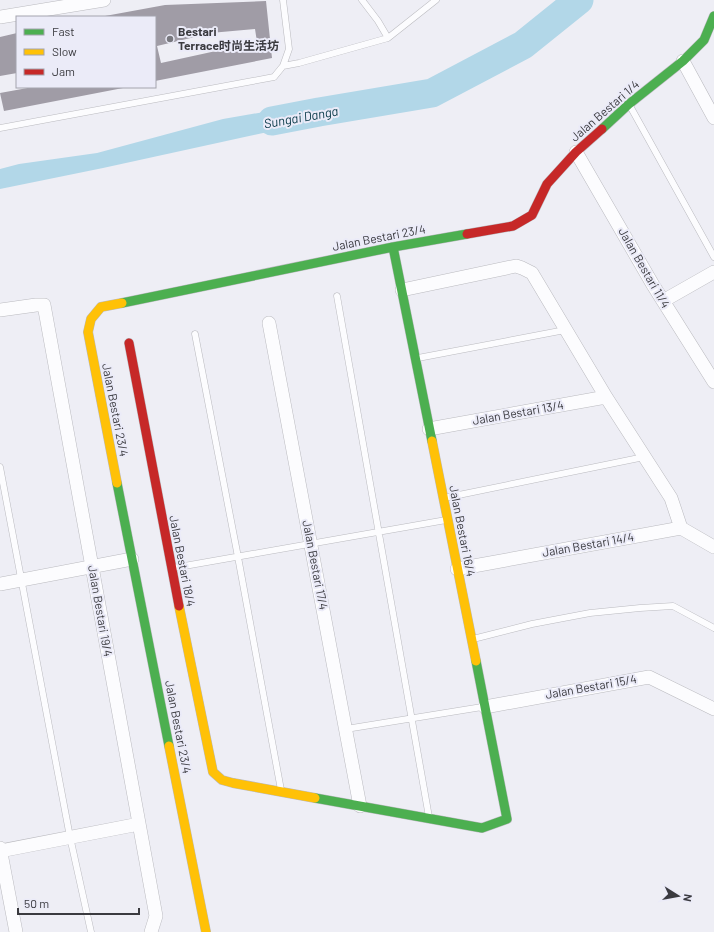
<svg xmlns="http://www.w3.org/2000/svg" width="714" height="932" font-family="Barlow,'Noto Sans SC',sans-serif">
	<rect width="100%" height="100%" fill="#eeeef5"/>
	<path fill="#b2d7e8" d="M310,104L313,122L103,168L0,189V169L19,164L97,153L223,119Z"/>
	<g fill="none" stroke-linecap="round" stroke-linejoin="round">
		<path stroke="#b2d7e8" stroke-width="29" d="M272,121L319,112L432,93L523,45L579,0"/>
	</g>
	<path fill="#a09ca6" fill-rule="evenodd" d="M266,1L272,58L155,81V17H105V16L165,5ZM255,29L257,42L161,63L157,46L199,36V34Z
		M17,33V73L0,76V37Z
		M33,87H123V88L4,111L0,93Z"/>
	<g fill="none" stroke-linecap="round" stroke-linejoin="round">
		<defs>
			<path id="lane" d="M362,0L378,21L388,38L436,0
				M283,66L299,63L388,38
				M630,106L714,257
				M0,128L274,77L283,66L289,49L283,0
				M337,296L429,817
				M195,334L238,557L281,790
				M418,358L565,330
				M0,467L70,837L91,932
				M444,498L644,457
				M173,568L446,520
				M473,639L532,624L590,613L640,608L673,606L714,628
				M346,729L482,707"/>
			<path id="street" d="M0,17L104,0
				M683,61L714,118
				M576,152L653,285L714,382
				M402,290L516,266L522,268L532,273L606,397L671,498L681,528
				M663,301L714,272
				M0,310L36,305H44L156,916L151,932
				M269,323L360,806
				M429,429L606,397
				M457,569L681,528L714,547
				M0,584L132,559
				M485,707L649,677L714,709
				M0,848L16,932
				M0,851L139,824"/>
			<path id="fast" d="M602,129L629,104L683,61L704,40L714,16
				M393,247L432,441
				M122,303L393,247L467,234
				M117,483L169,746
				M315,798L482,828L507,819L476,661"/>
			<path id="slow" d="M432,441L476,661
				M117,483L88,332L91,319L101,307L122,303
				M179,606L213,772L222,780L233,783L315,798
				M169,746L206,932"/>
			<path id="jam" d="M467,234L513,226L532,215L547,184L576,152L602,129
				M129,343L179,606"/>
		</defs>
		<use href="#lane" stroke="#bababf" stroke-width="7"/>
		<use href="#street" stroke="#bababf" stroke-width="14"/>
		<use href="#fast" stroke="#bababf" stroke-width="10"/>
		<use href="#slow" stroke="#bababf" stroke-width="10"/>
		<use href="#jam" stroke="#bababf" stroke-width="10"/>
		<use href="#lane" stroke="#fcfcfe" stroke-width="6"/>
		<use href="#street" stroke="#fcfcfe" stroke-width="13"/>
		<use href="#fast" stroke="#4caf50" stroke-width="9"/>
		<use href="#slow" stroke="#ffc107" stroke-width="9"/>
		<use href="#jam" stroke="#c62828" stroke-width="9"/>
	</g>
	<circle fill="#79797f" stroke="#ebebf8" stroke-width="1.5" cx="170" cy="39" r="4"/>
	<g text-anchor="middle" stroke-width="4" stroke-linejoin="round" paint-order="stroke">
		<g font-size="12" font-weight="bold" fill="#3a3a3f" stroke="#ebebf8" text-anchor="start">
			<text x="178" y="36">Bestari<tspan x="178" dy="14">Terrace时尚生活坊</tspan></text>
		</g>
		<g font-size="12" fill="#3a3a3f" stroke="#ebebf8">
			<text transform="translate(605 111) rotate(-41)" y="4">Jalan Bestari 1/4</text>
			<text transform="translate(379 238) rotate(-11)" y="4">Jalan Bestari 23/4</text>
			<text transform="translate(644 268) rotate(60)" y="4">Jalan Bestari 11/4</text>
			<text transform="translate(115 410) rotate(79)" y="4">Jalan Bestari 23/4</text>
			<text transform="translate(518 413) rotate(-10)" y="4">Jalan Bestari 13/4</text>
			<text transform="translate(462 531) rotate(79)" y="4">Jalan Bestari 16/4</text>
			<text transform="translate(588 545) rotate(-10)" y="4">Jalan Bestari 14/4</text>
			<text transform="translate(182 561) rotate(79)" y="4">Jalan Bestari 18/4</text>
			<text transform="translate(315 565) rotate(79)" y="4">Jalan Bestari 17/4</text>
			<text transform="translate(100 611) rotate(80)" y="4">Jalan Bestari 19/4</text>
			<text transform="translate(591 687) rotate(-10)" y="4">Jalan Bestari 15/4</text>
			<text transform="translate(178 727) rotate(79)" y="4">Jalan Bestari 23/4</text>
		</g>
		<g font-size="13" font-style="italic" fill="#043544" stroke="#ebebf8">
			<text transform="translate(301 117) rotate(-10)" y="5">Sungai Danga</text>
		</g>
	</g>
	<rect x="16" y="16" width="140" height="72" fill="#ebebf8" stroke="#a4a4ae"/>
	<rect x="24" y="29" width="20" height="6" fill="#4caf50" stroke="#a4a4ae"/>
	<text x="52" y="36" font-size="12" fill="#3a3a3f">Fast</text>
	<rect x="24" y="49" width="20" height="6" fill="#ffc107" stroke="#a4a4ae"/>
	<text x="52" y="56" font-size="12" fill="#3a3a3f">Slow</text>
	<rect x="24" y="69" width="20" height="6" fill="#c62828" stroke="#a4a4ae"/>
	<text x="52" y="76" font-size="12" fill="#3a3a3f">Jam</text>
	<g transform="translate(678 896) rotate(101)" stroke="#ebebf8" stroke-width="3" paint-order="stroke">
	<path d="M0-3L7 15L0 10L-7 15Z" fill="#3a3a3f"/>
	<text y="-6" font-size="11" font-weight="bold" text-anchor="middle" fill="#3a3a3f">N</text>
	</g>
	<path d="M18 908v6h121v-6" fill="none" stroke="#3a3a3f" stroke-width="2"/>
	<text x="24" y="908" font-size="12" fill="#3a3a3f" stroke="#ebebf8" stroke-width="3" paint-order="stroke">50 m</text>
</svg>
